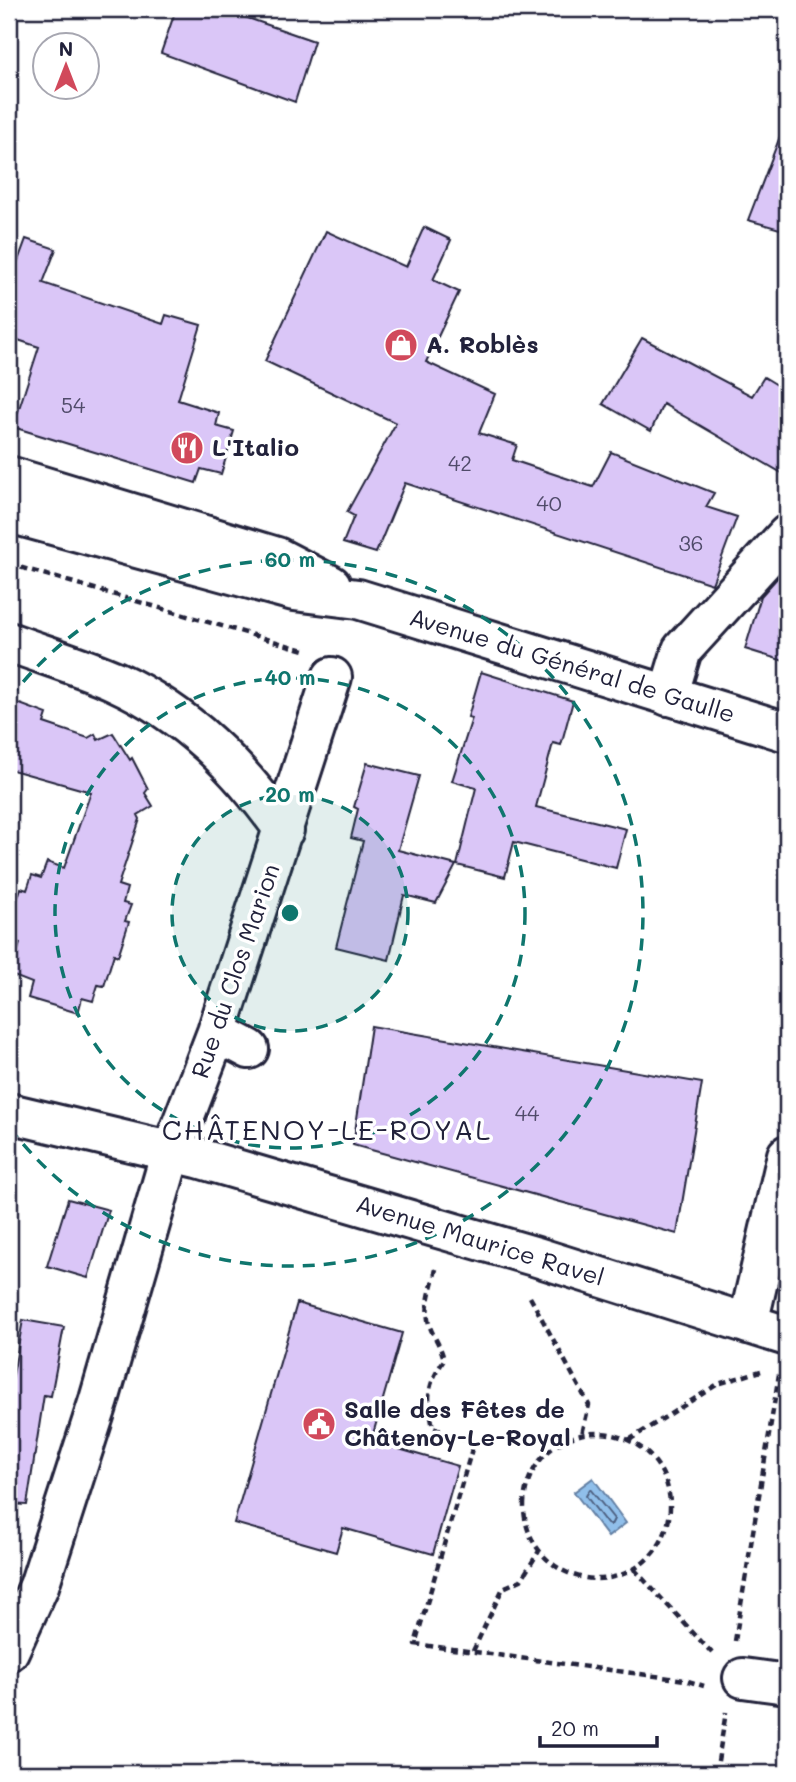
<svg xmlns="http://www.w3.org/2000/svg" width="796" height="1782" font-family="Mali,sans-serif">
	<rect width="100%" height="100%" fill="#fff"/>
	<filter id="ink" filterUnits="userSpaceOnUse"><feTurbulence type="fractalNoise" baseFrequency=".0143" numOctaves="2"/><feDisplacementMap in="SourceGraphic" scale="14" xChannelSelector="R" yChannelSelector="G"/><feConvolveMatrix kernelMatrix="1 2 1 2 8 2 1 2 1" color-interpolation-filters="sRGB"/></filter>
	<g filter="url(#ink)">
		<path fill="#90bfea" stroke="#6480a4" stroke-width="2" d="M593,1478L626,1523L608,1537L574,1492Z"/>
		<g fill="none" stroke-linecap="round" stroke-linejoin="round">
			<path stroke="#4e6181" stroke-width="2" d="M590,1489L614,1519L611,1525L607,1524L586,1496Z"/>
		</g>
		<path fill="#dac6f7" stroke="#22223b" stroke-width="2" d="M176,9H222L314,41L295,102L161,53Z
			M784,126L787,127V231L748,220Z
			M424,227L451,240L433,280L459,292L426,362L495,394L479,433L517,445L512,460L593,487L611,452L714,493L706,507L737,517L712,584L405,483L376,553L343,543L354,516L347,512L396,423L265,361L326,231L406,267Z
			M26,239L56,249L43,283L163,324L166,315L201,325L178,400L219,413L216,426L234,431L221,474L201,469L196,483L13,427L39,347L9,337V285Z
			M642,338L752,396L764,377L787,391V476L663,404L651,431L603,404Z
			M787,567V662L745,649L761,596Z
			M481,672L573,701L561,745L553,743L536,807L626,829L616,868L514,842L505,877L457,865L476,788L452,781L472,718L468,717Z
			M9,700L47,714L44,723L88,738L95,734L98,740L113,733L130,760L132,758L148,789L145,793L153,806L138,815L140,819L118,885L127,888L123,903L131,905L125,921L129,922L118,956L114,954L104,986L98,985L93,1001L82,998L78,1013L28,998L32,983L11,975L20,943L11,939L16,925L10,922L21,888L27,890L32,875L41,878L47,862L64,868L91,792L9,769Z
			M367,763L419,776L398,850L456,865L436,903L404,895L389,960L336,947L363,841L351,838L358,809L354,807Z
			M371,1026L702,1083L677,1234L353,1145Z
			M68,1199L109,1210L88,1278L47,1266Z
			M297,1303L402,1333L371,1441L458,1466L433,1554L343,1528L336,1552L234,1523Z
			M23,1320L64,1327L51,1396L44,1395L27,1505L9,1504V1397Z"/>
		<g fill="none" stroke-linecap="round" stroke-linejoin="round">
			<defs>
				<path id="minor" d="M9,642C44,655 81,666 115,681C187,714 239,767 284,830
					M668,696L682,650L787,535
					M217,1032L249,1049
					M9,1113L198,1158L537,1257L787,1336
					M748,1324L787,1155
					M9,1651L39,1586L99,1400L171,1152L217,1032L332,677
					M743,1678L787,1684"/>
				<path id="major" d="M9,476L277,557L331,585
					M9,513L294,591L358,599L787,732"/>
			</defs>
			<use href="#minor" stroke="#22223b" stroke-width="44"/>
			<use href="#major" stroke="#22223b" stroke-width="44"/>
			<path stroke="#22223b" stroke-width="4.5" stroke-dasharray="7 5" stroke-linecap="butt" d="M9,564L304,650
				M436,1269C432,1286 424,1306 429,1324C432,1335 441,1345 444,1360C426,1387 427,1396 433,1428L474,1442L415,1644L685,1680L704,1686
				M530,1297L589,1405L582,1434
				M524 1506a73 73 0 1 1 146 0a73 73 0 1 1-146 0Z
				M629,1440L718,1384L761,1371
				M634,1569L712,1653
				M735,1641L779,1374
				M473,1651L503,1588L521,1580L539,1551
				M716,1773L726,1712"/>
			<use href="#minor" stroke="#fff" stroke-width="38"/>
			<use href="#major" stroke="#fff" stroke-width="38"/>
		</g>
	</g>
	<circle cx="290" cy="913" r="118" fill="#0f766e" fill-opacity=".12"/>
	<g fill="none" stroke="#0f766e" stroke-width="3.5" stroke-dasharray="12 9">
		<circle cx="290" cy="913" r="118"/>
		<circle cx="290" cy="913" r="235"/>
		<path d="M10 698A353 353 0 1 1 10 1128"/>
	</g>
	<defs>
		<symbol id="shop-disc" viewBox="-11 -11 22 22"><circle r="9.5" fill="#d1495b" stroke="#fff"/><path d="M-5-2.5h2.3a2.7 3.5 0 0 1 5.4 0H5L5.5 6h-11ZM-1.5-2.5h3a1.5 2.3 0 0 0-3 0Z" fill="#fff"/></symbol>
		<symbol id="restaurant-disc" viewBox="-11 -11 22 22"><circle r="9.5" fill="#d1495b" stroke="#fff"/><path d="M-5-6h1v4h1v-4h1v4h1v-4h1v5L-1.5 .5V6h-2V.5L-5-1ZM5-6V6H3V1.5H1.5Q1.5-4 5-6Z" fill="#fff"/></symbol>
		<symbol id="civic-disc" viewBox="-11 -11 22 22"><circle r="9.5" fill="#d1495b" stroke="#fff"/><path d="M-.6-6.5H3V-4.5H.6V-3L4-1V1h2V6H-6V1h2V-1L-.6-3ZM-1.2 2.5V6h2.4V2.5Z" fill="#fff"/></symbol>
	</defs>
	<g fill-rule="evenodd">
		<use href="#shop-disc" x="382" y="326" width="38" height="38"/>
		<use href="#restaurant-disc" x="168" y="429" width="38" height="38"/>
		<use href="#civic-disc" x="300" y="1405" width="38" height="38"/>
	</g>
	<g text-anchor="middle" stroke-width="7" stroke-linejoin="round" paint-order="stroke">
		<g font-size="21" fill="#504b6a">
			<text x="73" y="413">54</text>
			<text x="460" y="471">42</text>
			<text x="549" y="511">40</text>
			<text x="691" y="551">36</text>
			<text x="527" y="1121">44</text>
		</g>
		<g font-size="24" font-weight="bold" fill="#22223b" stroke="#fff" text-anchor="start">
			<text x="426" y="353">A. Roblès</text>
			<text x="212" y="456">L'Italio</text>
			<text x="344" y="1418">Salle des Fêtes de<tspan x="344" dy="28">Châtenoy-Le-Royal</tspan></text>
		</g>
		<g font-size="24" fill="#22223b" stroke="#fff">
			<text transform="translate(572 666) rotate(17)" y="8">Avenue du Général de Gaulle</text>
			<text transform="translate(236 971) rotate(-71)" y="8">Rue du Clos Marion</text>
			<text transform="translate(480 1241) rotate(17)" y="8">Avenue Maurice Ravel</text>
		</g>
		<g font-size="28" letter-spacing="2" fill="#22223b" stroke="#fff">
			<text x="327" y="1140">CHÂTENOY-LE-ROYAL</text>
		</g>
	</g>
	<circle cx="290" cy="913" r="10" fill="#0f766e" stroke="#fff" stroke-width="3.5"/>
	<g font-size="21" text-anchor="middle" font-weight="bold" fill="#0f766e" stroke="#fff" stroke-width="7" stroke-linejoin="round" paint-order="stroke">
		<text x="290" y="567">60 m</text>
		<text x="290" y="685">40 m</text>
		<text x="290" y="802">20 m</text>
	</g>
	<rect width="796" height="1782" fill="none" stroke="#fff" stroke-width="35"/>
	<rect x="18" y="18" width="761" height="1747" fill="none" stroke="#22223b" stroke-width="2.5" filter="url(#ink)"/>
	<g transform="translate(66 66)"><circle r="33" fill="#ffffff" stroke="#a7a7b1" stroke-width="2"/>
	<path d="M0-5L12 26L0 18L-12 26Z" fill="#d1495b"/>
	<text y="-10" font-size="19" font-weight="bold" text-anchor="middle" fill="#22223b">N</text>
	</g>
	<path d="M540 1736v10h117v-10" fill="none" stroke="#22223b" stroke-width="3.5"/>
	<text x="551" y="1736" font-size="21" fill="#22223b" stroke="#ffffff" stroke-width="5" paint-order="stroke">20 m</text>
</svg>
